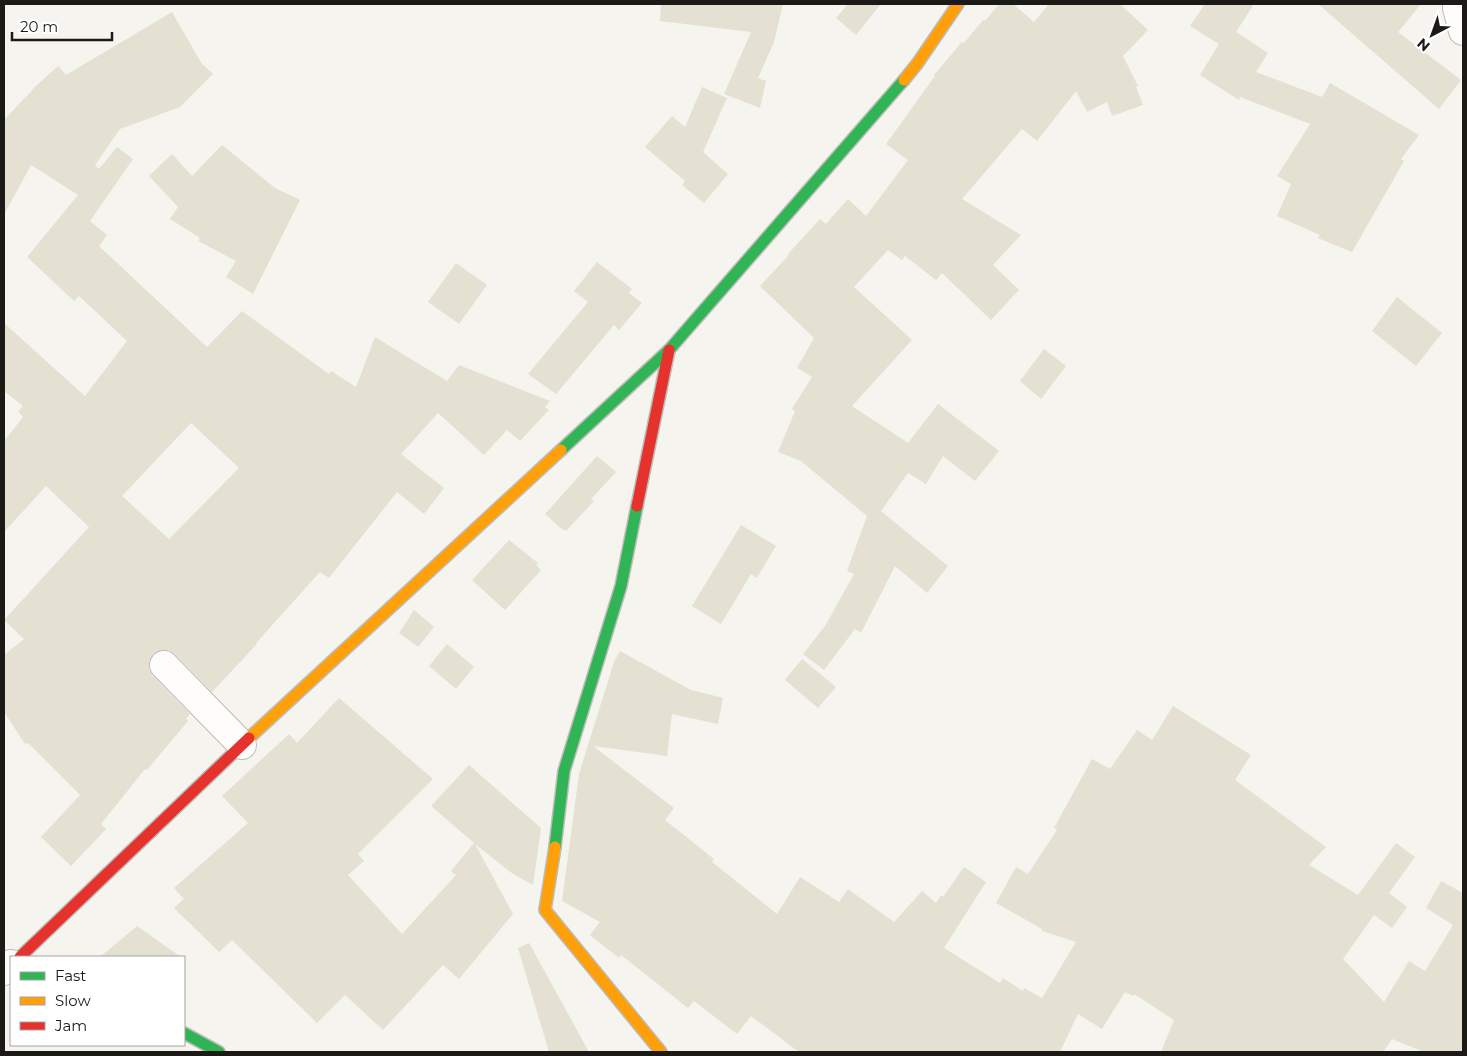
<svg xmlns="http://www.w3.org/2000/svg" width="1467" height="1056" font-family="Montserrat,sans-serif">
	<rect width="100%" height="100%" fill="#f6f4ee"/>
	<path fill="#e4e0d2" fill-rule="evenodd" d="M661,4H783L774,42L758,78L766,81L760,108L724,94L751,32L660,21Z
		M848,4H881L856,35L836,18Z
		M999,4H1013L1034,22L1049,4H1120L1148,30L1123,56L1138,86L1136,87L1143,105L1112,116L1107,102L1087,112L1076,91L1037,141L1022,129L962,199L1021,235L993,265L1019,290L991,320L942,273L936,280L905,256L902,260L888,250L854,287L912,340L852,406L908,443L938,404L999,451L975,481L943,456L926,484L908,473L881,511L948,566L927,593L895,566L861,633L855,629L824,670L803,654L825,626L854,574L847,571L867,516L801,461L778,452L795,411L792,409L812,377L797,368L814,338L760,286L789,255L788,254L820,219L826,224L848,199L866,216L908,160L886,144L935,76L934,75L962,42L964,43L983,20L985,21Z
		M1205,4H1254L1236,32L1268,53L1256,72L1322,97L1330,83L1419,135L1401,159L1404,161L1352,252L1318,238L1320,235L1277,216L1291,184L1277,176L1310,124L1240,97L1239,100L1200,75L1219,44L1190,26Z
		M1318,4H1421L1398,32L1461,80L1439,109Z
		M172,12L202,64L213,74L180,107L120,129L95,165L99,169L117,147L133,159L90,221L107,235L99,246L207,347L242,311L329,374L331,371L356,387L375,337L447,381L459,365L550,401L545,407L549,410L520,441L507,430L484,455L438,413L401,454L444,488L424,514L397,492L329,578L320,572L256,643L257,644L212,692L175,654L169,650H161L153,654L149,661V669L153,676L190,714L186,719L188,721L147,770L145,769L101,824L106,829L71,866L41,837L80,795L28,743L25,744L4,712V655L24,639L4,620L89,527L46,486L4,532V441L23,417L18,411L23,406L4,391V323L85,396L127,341L79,296L74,301L27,257L78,195L31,165L4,215V120L37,85L58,66L66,75ZM191,423L239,468L169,539L122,496Z
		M702,87L727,98L703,152L728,174L704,203L682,185L685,181L645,147L672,116L685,127Z
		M222,145L275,188L300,200L253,294L226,277L236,261L198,241L200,238L170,219L178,207L149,176L172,154L192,176Z
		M597,262L632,289L629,293L642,303L619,330L614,325L556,394L528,374L588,302L574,291Z
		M456,263L487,285L459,324L428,302Z
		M1397,297L1442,333L1416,366L1372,331Z
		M1044,349L1066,366L1041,399L1020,381Z
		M597,456L616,472L591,499L594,501L566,531L564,529L563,530L545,514Z
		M741,525L776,546L757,578L751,574L721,624L692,606Z
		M509,540L538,563L536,565L541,570L505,610L472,580Z
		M414,610L434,627L418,647L399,633Z
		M447,644L474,667L456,689L429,666Z
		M620,651L691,690L723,698L718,724L672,714L667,756L593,746L674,808L665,820L714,859L712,862L777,914L800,877L839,902L848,889L894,922L922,891L936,903L941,895L943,897L964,867L986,882L944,948L1000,983L1003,978L1023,991L1024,988L1042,998L1076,942L1042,931V929L996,903L1016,867L1028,874L1057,830L1054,828L1092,759L1110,769L1137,730L1152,740L1173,706L1251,755L1235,780L1326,847L1309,865L1358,895L1396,843L1415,857L1389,893L1407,907L1392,928L1374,915L1343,959L1384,1002L1409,961L1425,971L1453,925L1426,908L1441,881L1463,893V1052H1424L1392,1039L1383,1052H1161L1174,1020L1134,994L1133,996L1125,992L1102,1029L1078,1014L1060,1052H799L751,1016L737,1034L694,1001L688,1008L621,955L619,958L590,935L600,922L562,901L579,774L614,662Z
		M802,659L836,687L818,708L785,680Z
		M339,698L433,779L358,854L364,861L348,875L402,934L456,875L451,871L474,843L431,806L469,765L541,828L533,885L513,874L475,844L513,914L459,979L443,965L383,1030L345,995L317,1023L232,940L219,952L174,908L184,899L174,888L248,823L222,796L289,734L297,743Z
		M137,926L181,957H100Z
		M529,943L561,1001L589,1052H549L518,948Z"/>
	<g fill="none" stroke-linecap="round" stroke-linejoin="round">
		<defs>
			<path id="street" d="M1458,4L1457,8L1463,31
				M164,665L242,745
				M4,971L11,964"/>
			<path id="fast" d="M561,450L669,350L904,80
				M555,847L564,771L621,586L637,506
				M184,1033L219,1052"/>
			<path id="slow" d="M904,80L917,64L958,4
				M249,738L561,450
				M555,847L545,910L661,1052"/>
			<path id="jam" d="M637,506L669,350
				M20,957L249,738"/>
		</defs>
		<use href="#street" stroke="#bdbcb7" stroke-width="30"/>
		<use href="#fast" stroke="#bdbcb7" stroke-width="14"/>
		<use href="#slow" stroke="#bdbcb7" stroke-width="14"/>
		<use href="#jam" stroke="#bdbcb7" stroke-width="14"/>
		<use href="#street" stroke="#fefdfc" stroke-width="28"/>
		<use href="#fast" stroke="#30b455" stroke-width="11"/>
		<use href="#slow" stroke="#ff9f0a" stroke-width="11"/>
		<use href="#jam" stroke="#e5322d" stroke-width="11"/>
	</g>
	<rect width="1467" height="1056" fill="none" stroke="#1b1a16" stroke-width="10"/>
	<rect x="10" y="956" width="175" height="90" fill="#ffffff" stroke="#a4a3a2"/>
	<rect x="20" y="972" width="25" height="8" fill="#30b455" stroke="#a4a3a2"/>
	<text x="55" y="981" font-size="15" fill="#1b1a16">Fast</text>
	<rect x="20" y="997" width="25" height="8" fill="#ff9f0a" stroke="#a4a3a2"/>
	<text x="55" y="1006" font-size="15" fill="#1b1a16">Slow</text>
	<rect x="20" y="1022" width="25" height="8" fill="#e5322d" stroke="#a4a3a2"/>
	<text x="55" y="1031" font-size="15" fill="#1b1a16">Jam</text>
	<g transform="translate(1432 35) rotate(221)" stroke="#ffffff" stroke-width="4" paint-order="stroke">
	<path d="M0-4L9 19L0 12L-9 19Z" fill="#1b1a16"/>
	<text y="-8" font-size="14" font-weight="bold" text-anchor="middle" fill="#1b1a16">N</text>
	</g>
	<path d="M12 32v8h100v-8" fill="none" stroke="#1b1a16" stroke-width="2.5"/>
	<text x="20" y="32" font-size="15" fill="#1b1a16" stroke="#ffffff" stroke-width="4" paint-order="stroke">20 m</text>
</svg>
